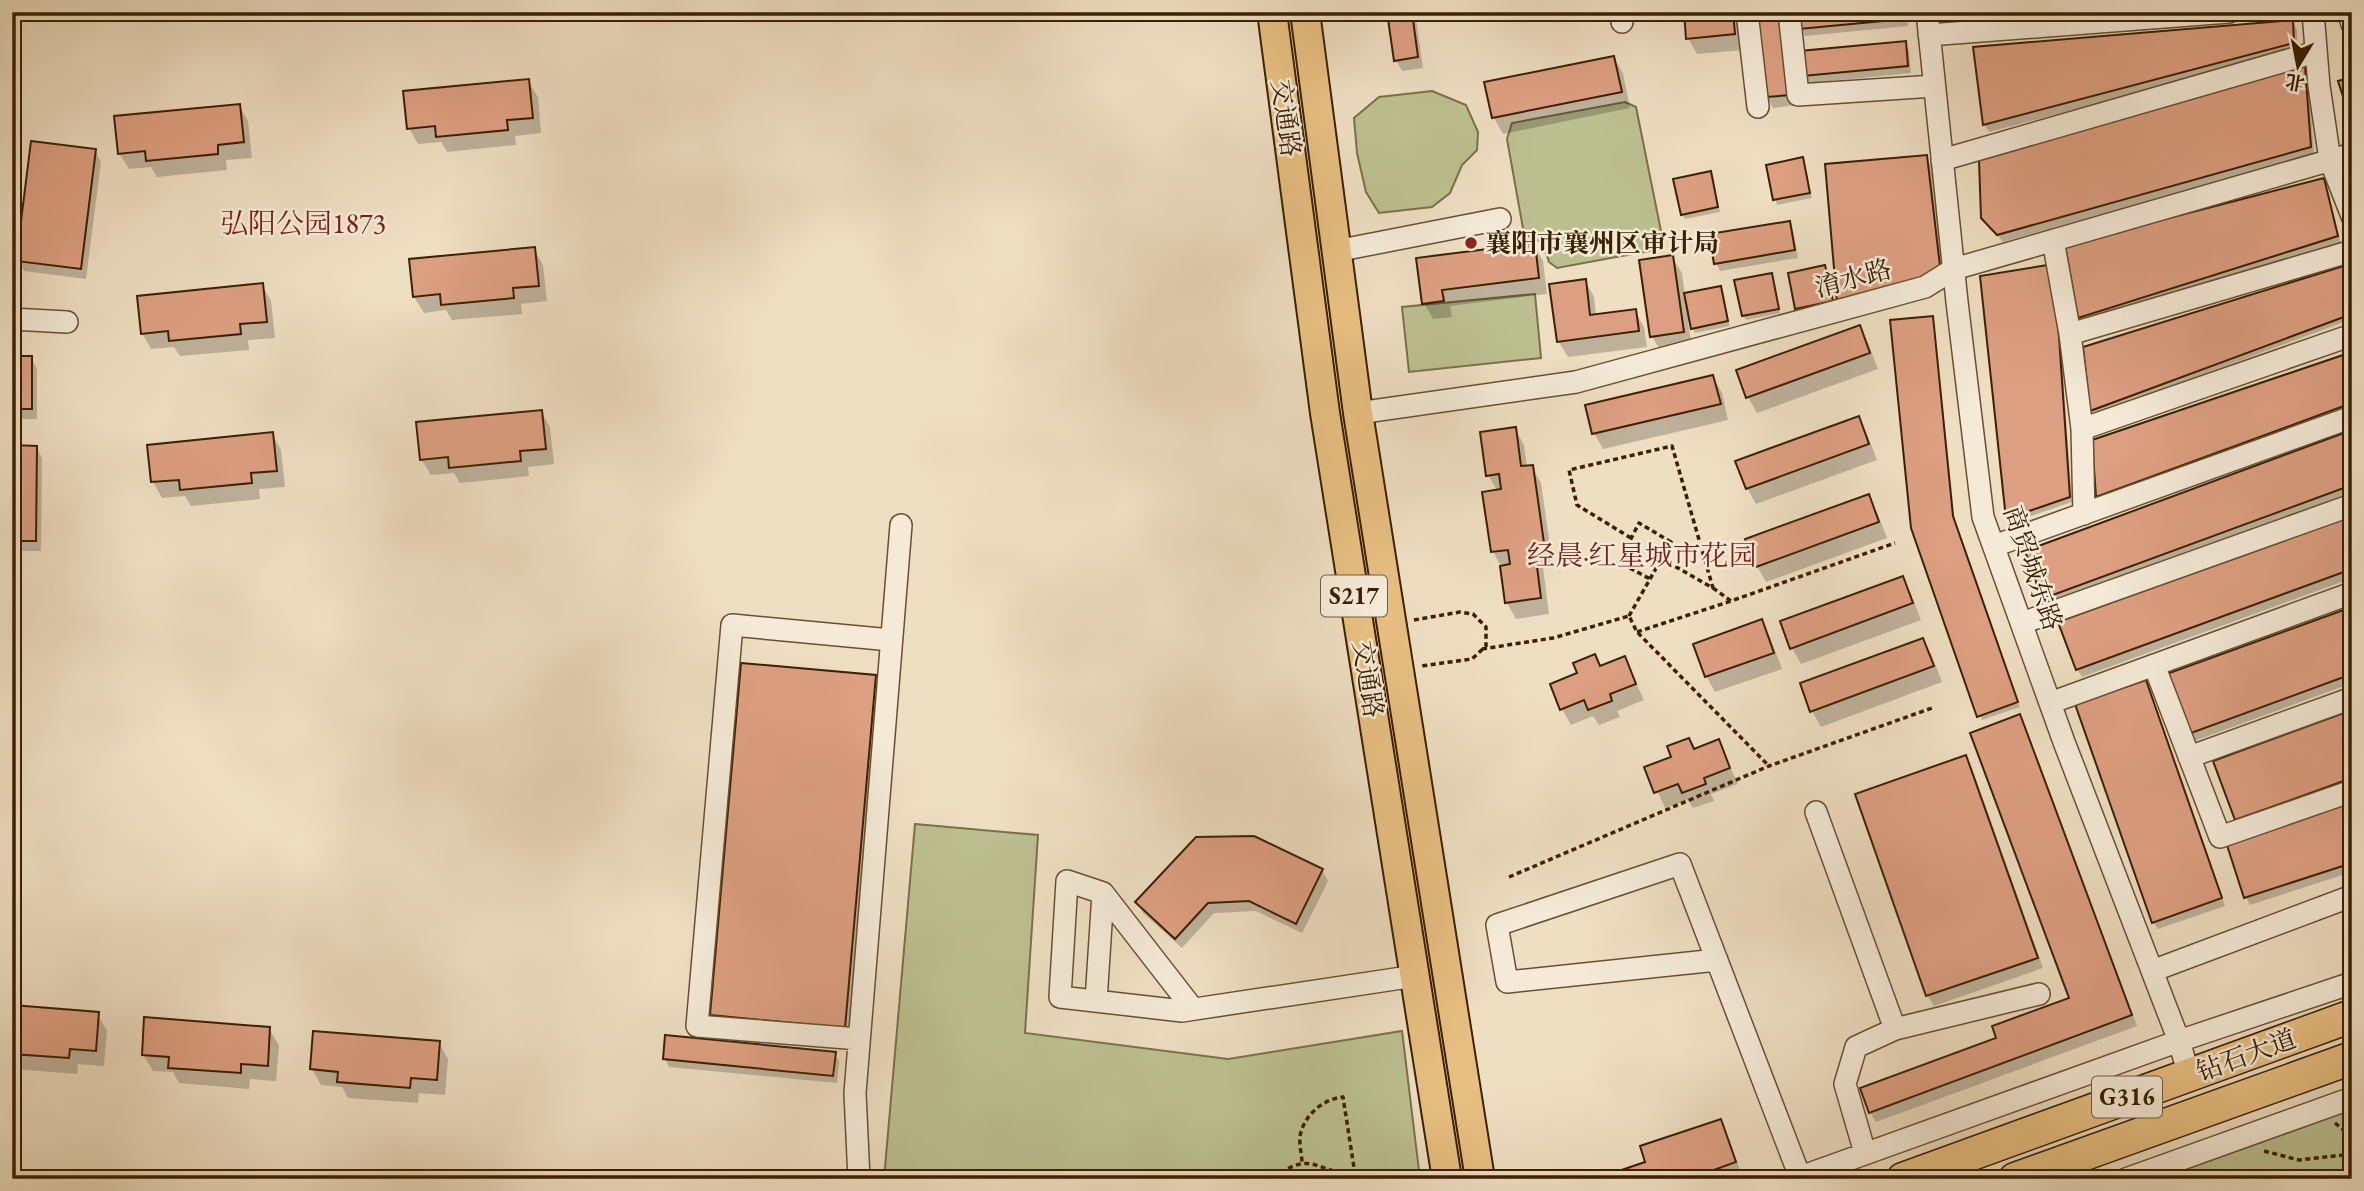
<svg xmlns="http://www.w3.org/2000/svg" width="2364" height="1191" font-family="'EB Garamond','Noto Serif SC',serif">
	<rect width="100%" height="100%" fill="#eedec2"/>
	<filter id="stains"><feTurbulence type="fractalNoise" baseFrequency=".00286" numOctaves="4"/><feColorMatrix values="0 0 0 0 .2 0 0 0 0 .09 0 0 0 0 .02 0 0 0 .5 -.17"/></filter>
	<radialGradient id="worn" r=".72"><stop offset=".6" stop-color="#630" stop-opacity="0"/><stop offset="1" stop-color="#630" stop-opacity=".3"/></radialGradient>
	<path fill="#bcc090" stroke="#7c7048" stroke-width="2" d="M1432,91L1466,105L1478,132L1477,150L1462,165L1450,193L1432,207L1379,213L1366,192L1357,153L1354,118L1379,97Z
		M1625,102L1636,107L1663,241L1654,250L1557,268L1549,262L1543,243L1524,234L1507,139L1512,123Z
		M1535,294L1541,358L1409,372L1402,307Z
		M915,824L1038,835L1025,1033L1228,1059L1402,1031L1420,1179H884Z
		M2352,1098V1179H2126Z"/>
	<path fill="#0003" d="M135,12H204L138,19Z
		M1389,12H1415L1423,68L1402,71L1396,60Z
		M1686,12H1740L1743,50L1697,54L1688,38Z
		M1785,12L1796,105L1773,108L1767,97Z
		M1799,12H1906L1908,26L1805,36L1801,28Z
		M1958,12H2143L1963,27L1959,20Z
		M2293,22L2297,30L2298,51L1989,132L1984,124Z
		M1905,43L1909,50L1911,73L1809,83L1804,75Z
		M1614,58L1623,73L1630,108L1503,134L1494,118L1487,83Z
		M2304,68L2308,75L2314,154L2003,242L1983,217Z
		M528,81L538,97L541,133L515,136L516,145L447,152L441,142L418,144L409,128Z
		M239,105L248,121L252,158L226,160L227,170L157,177L151,167L129,169L119,153Z
		M95,151L101,162L86,279L24,271L18,261Z
		M1926,157L1932,167L1946,285L1839,303Z
		M1802,159L1812,198L1777,205L1768,166Z
		M1710,173L1720,212L1685,219L1682,214Z
		M2323,180L2327,188L2341,244L2084,325L2079,318L2067,247Z
		M1789,223L1793,230L1798,258L1720,271L1716,263Z
		M1534,245L1543,261L1547,294L1450,306L1452,317L1433,319L1424,303L1418,260Z
		M534,249L543,265L547,301L521,304L522,314L452,320L446,310L424,313L414,297Z
		M1672,257L1682,273L1685,295L1720,288L1730,326L1695,333L1688,321L1692,348L1661,352L1652,336Z
		M2349,266L2352,271V319L2094,415L2092,411L2085,349Z
		M1824,270L1832,306L1800,313L1797,308Z
		M2056,270L2072,502L2011,523L2008,518L1982,278Z
		M1771,275L1780,313L1746,320L1743,315Z
		M1585,281L1594,297L1596,316L1635,311L1644,327L1647,347L1568,357L1558,341Z
		M262,285L271,301L275,338L248,340L249,350L180,356L174,347L151,349L142,333Z
		M1932,318L1934,323L1955,523L2020,707L1982,720L1913,528Z
		M1859,327L1868,343L1878,369L1757,413L1748,397L1738,371Z
		M2352,354V412L2102,504L2098,497L2094,441Z
		M12,358H31L37,369V419H12Z
		M1713,377L1722,393L1728,420L1603,449L1594,433Z
		M541,411L550,427L554,464L528,467L529,476L460,483L454,473L431,475L421,459Z
		M1858,418L1867,434L1877,460L1756,504L1747,488Z
		M1515,429L1524,445L1527,467H1532L1541,483L1553,566L1543,567L1549,614L1516,619L1507,603L1501,567L1493,551L1498,492L1488,475Z
		M2352,432V495L2049,606L2044,598Z
		M272,434L281,450L285,487L259,489L260,499L191,506L185,496L162,498L153,482Z
		M12,447H36L42,458L41,551H16L12,544Z
		M1868,496L1877,512L1887,538L1766,582L1757,566Z
		M2352,515V578L2082,677L2077,669Z
		M1902,578L1911,594L1921,620L1801,664L1792,648Z
		M2352,609V683L2189,743L2185,735Z
		M1761,622L1770,637L1782,669L1715,692L1706,676Z
		M1923,640L1932,656L1942,682L1821,727L1812,711Z
		M1624,658L1644,700L1617,711L1620,717L1599,725L1593,716L1571,725L1562,709L1600,667Z
		M875,677L879,685L848,1035L716,1023L712,1015Z
		M2149,689L2225,906L2158,929L2153,922Z
		M2352,712V783L2239,824L2215,762Z
		M2019,716L2025,727L2137,1026L1876,1122L1870,1112L2071,999Z
		M1718,741L1738,784L1711,794L1714,801L1693,808L1688,800L1665,808L1647,768Z
		M1966,757L1972,768L2043,968L1934,1006L1928,996L1857,795Z
		M2352,799V872L2250,905L2246,897Z
		M1322,870L1328,881L1302,933L1256,911L1214,913L1182,948L1143,913L1137,902Z
		M12,1007L97,1014L107,1030L104,1066L78,1064L77,1074L12,1069Z
		M269,1029L279,1045L276,1081L250,1079L249,1089L179,1083L173,1072L153,1071L143,1055Z
		M439,1043L448,1059L445,1095L419,1093L418,1103L348,1098L342,1087L321,1085L312,1069Z
		M834,1053L839,1061L837,1083L669,1067L665,1059Z
		M1720,1121L1726,1131L1741,1173L1725,1179H1601L1647,1163Z"/>
	<path fill="#dd9f81" stroke="#3b2001" stroke-width="2" d="M1387,12H1412L1418,57L1394,61Z
		M1684,12H1733L1735,34L1686,39Z
		M1756,12H1782L1791,95L1766,97Z
		M1797,12H1904V19L1799,29Z
		M1956,12H2050L1957,20Z
		M2293,20L2294,43L1983,125L1973,47Z
		M1906,41L1908,66L1803,76L1800,51Z
		M1614,56L1622,92L1492,118L1484,82Z
		M2305,66L2311,147L1997,235L1981,218L1979,160Z
		M2352,77V122H2351L2338,81Z
		M529,79L533,118L507,120L508,130L436,137L435,126L407,129L403,91Z
		M240,104L244,142L218,145V154L146,161L145,151L118,154L114,116Z
		M31,141L96,149L81,269L16,261Z
		M1927,155L1941,275L1837,303L1825,164Z
		M1803,157L1810,193L1773,200L1766,165Z
		M1711,171L1718,207L1681,215L1673,179Z
		M2324,178L2338,236L2078,318L2065,245Z
		M1790,221L1795,250L1714,264L1709,234Z
		M1535,243L1539,278L1442,290L1444,301L1422,304L1416,258Z
		M535,247L539,286L513,288L514,298L441,305L440,294L413,297L409,259Z
		M1673,255L1684,332L1650,337L1639,260Z
		M2054,264L2070,497L2006,519L1980,276Z
		M2350,264L2352,314L2090,411L2083,347Z
		M1825,265L1833,301L1795,309L1788,273Z
		M1772,273L1779,309L1742,316L1734,280Z
		M1586,279L1590,315L1636,309L1639,331L1557,342L1549,284Z
		M263,283L267,322L240,324L241,334L169,341L168,331L141,334L137,296Z
		M1721,286L1728,321L1691,329L1684,293Z
		M1933,316L1953,516L2018,702L1977,717L1911,528L1890,320Z
		M1860,325L1870,353L1746,398L1736,370Z
		M2352,352V403L2096,497L2092,440Z
		M12,356H32V409H12Z
		M1713,375L1721,404L1592,434L1585,405Z
		M542,410L546,449L520,451L521,461L449,468L448,457L420,460L416,422Z
		M1859,416L1869,444L1746,489L1735,461Z
		M1516,427L1521,466L1533,465L1545,550L1535,551L1541,598L1505,603L1500,566L1510,564L1508,550L1491,552L1482,492L1501,489L1499,474L1486,476L1480,432Z
		M2352,430V485L2042,599L2025,551Z
		M273,432L277,471L251,473L252,483L180,490L179,480L151,482L147,445Z
		M12,445L37,446L36,541H12Z
		M1869,494L1879,522L1756,567L1745,539Z
		M2352,514V569L2076,670L2058,622Z
		M1903,576L1913,603L1790,649L1780,621Z
		M2352,607V674L2183,736L2161,676Z
		M1762,619L1774,653L1705,677L1693,644Z
		M1923,638L1934,666L1810,712L1800,683Z
		M1595,654L1600,666L1625,656L1636,684L1610,694L1612,701L1588,710L1584,700L1560,710L1550,684L1577,673L1573,663Z
		M741,663L876,675L845,1028L710,1015Z
		M2146,680L2222,898L2152,923L2075,704Z
		M2352,710V778L2235,820L2213,761Z
		M2020,714L2132,1015L1869,1113L1860,1088L1996,1038L1992,1026L2069,998L1970,733Z
		M1689,738L1694,749L1719,739L1730,768L1704,778L1706,784L1682,793L1678,784L1654,793L1644,767L1671,757L1667,746Z
		M1966,755L2038,958L1926,996L1855,794Z
		M2352,797V863L2244,898L2225,839Z
		M1254,836L1323,869L1296,924L1249,901L1208,903L1175,939L1135,902L1196,837Z
		M12,1005L99,1012L96,1051L70,1049L69,1058L12,1054Z
		M144,1017L270,1027L268,1066L241,1064V1073L168,1068L169,1057L142,1055Z
		M313,1031L440,1041L437,1080L411,1078L410,1088L337,1082L338,1072L310,1069Z
		M665,1035L836,1052L833,1076L663,1059Z
		M1721,1119L1736,1162L1689,1179H1595L1645,1162L1640,1146Z"/>
	<g fill="none" stroke-linecap="round" stroke-linejoin="round">
		<defs>
			<path id="minor" d="M1622,12V22
				M1747,12L1758,107
				M1789,12L1798,95L1934,86
				M1927,12L1957,302L1983,517L2064,742L2179,1041L2189,1075
				M2313,12L2319,86L2330,160L2352,216
				M2348,12L2352,24
				M1929,35L2229,12
				M1942,160L2316,52
				M2053,240L2070,334
				M1336,251L1500,219
				M12,319L67,322
				M1358,413L1576,382L1925,287L1954,269L2352,154
				M2082,429L2070,334L2352,251
				M2084,514L2082,429L2352,335
				M1994,546L2352,417
				M2022,623L2352,505
				M2154,665L2220,837L2352,791
				M2050,703L2352,593
				M2189,757L2352,698
				M1816,812L1895,1029L1856,1047L1845,1084L1865,1153
				M1717,960L1507,982L1497,925L1680,864L1800,1177
				M2152,971L2352,896
				M1096,1001L1103,893
				M1193,1009L1103,893L1067,881L1060,997L1182,1011L1415,976
				M1895,1029L2039,994
				M859,1039L697,1026L732,625L891,640
				M859,1179L855,1093L901,525
				M1795,1179L2179,1041L2352,983
				M2126,1179L2352,1098"/>
			<path id="major" d="M1272,12L1325,413L1447,1179
				M1305,12L1358,413L1480,1179"/>
			<path id="highway" d="M1903,1179L2352,1016
				M2015,1179L2352,1058"/>
		</defs>
		<use href="#minor" stroke="#685031" stroke-width="24"/>
		<use href="#major" stroke="#3b2001" stroke-width="32"/>
		<use href="#highway" stroke="#3b2001" stroke-width="35"/>
		<path stroke="#3b2001" stroke-width="3.5" stroke-dasharray="5 3.5" stroke-linecap="butt" d="M1631,538L1577,505L1569,470L1672,446L1713,588L1662,559
			M1713,588L1731,601L1895,543
			M1629,616L1671,542L1639,523L1619,562L1650,579
			M1414,620L1460,612L1473,614L1486,627V646L1472,659L1421,666
			M1637,632L1731,601
			M1482,649L1553,638L1629,616L1637,632L1769,766
			M1509,877L1769,766L1932,708
			M2335,1123L2352,1137
			M2264,1151L2299,1160L2352,1154
			M1274,1178C1312,1148 1317,1174 1355,1174L1343,1097C1323,1099 1304,1115 1300,1136C1299,1145 1302,1155 1302,1164
			M1254,1179L1274,1178
			M2349,1179L2352,1175"/>
		<use href="#minor" stroke="#f4ead7" stroke-width="21"/>
		<use href="#major" stroke="#e7bf81" stroke-width="28"/>
		<use href="#highway" stroke="#e7bf81" stroke-width="32"/>
	</g>
	<circle fill="#8f2418" stroke="#f4ead7" stroke-width="2.5" cx="1471" cy="243" r="7"/>
	<g text-anchor="middle" stroke-width="5" stroke-linejoin="round" paint-order="stroke">
		<g fill="#f4ead7" stroke="#725d41" stroke-width="2">
			<rect x="1321" y="575.5" width="66" height="41" rx="5"/>
			<rect x="2092" y="1076.5" width="70" height="41" rx="5"/>
		</g>
		<g font-size="24" font-weight="bold" fill="#3b2001">
			<text x="1354" y="604">S217</text>
			<text x="2127" y="1105">G316</text>
		</g>
		<g font-size="26" fill="#3b2001" stroke="#f4ead7">
			<text transform="translate(1286 118) rotate(82)" y="9">交通路</text>
			<text transform="translate(1853 278) rotate(-15)" y="9">淯水路</text>
			<text transform="translate(2033 568) rotate(71)" y="9">商贸城东路</text>
			<text transform="translate(1368 679) rotate(81)" y="9">交通路</text>
			<text transform="translate(2246 1055) rotate(-20)" y="9">钻石大道</text>
		</g>
		<g font-size="26" font-weight="bold" fill="#3b2001" stroke="#f4ead7" text-anchor="start">
			<text x="1485" y="252">襄阳市襄州区审计局</text>
		</g>
		<g font-size="28" fill="#7a1f14" stroke="#f4ead7">
			<text x="303" y="233">弘阳公园1873</text>
			<text x="1642" y="565">经晨·红星城市花园</text>
		</g>
	</g>
	<rect width="2364" height="1191" fill="none" stroke="#eedec2" stroke-width="42"/>
	<rect x="14" y="14" width="2336" height="1163" fill="none" stroke="#3b2001" stroke-width="3.5"/>
	<rect x="21" y="21" width="2322" height="1149" fill="none" stroke="#3b2001" stroke-width="2"/>
	<g transform="translate(2298 66) rotate(190)" stroke="#f4ead7" stroke-width="5" paint-order="stroke">
	<path d="M0-5L12 26L0 18L-12 26Z" fill="#3b2001"/>
	<text y="-10" font-size="19" font-weight="bold" text-anchor="middle" fill="#3b2001">北</text>
	</g>
	<rect width="100%" height="100%" filter="url(#stains)"/>
	<rect width="100%" height="100%" fill="url(#worn)"/>
</svg>
